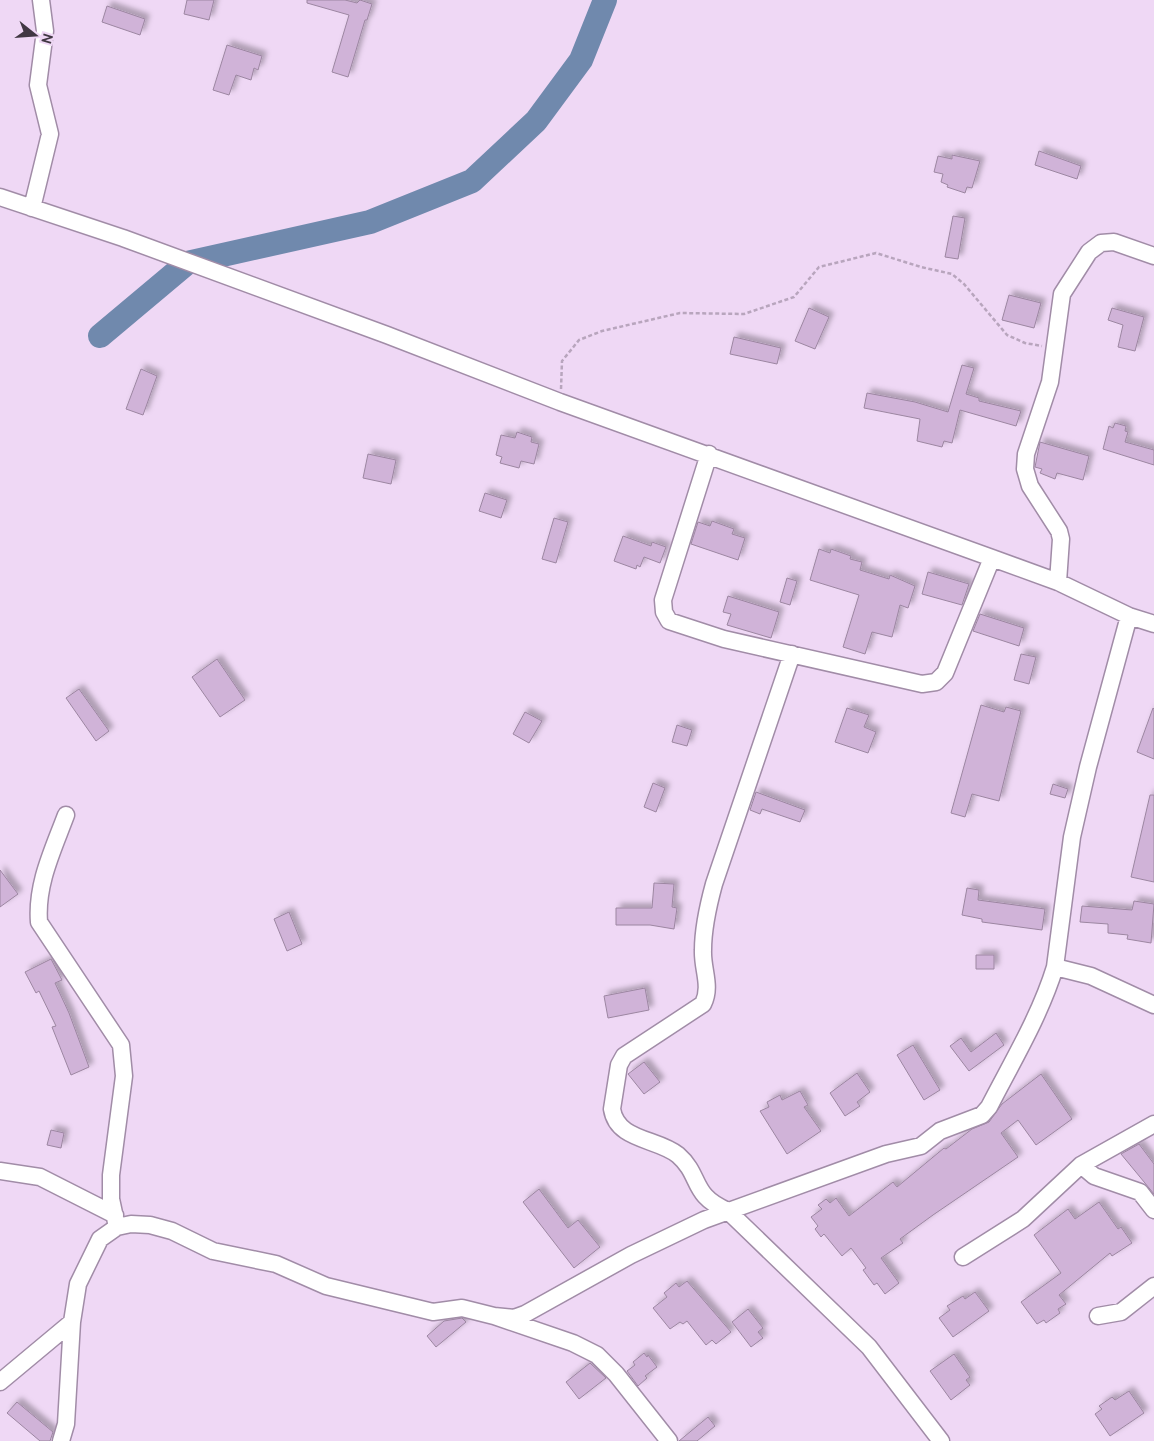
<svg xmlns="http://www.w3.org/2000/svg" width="1154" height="1441" font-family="Cabin,sans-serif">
	<defs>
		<filter id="shadow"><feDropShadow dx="4.5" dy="-4.5" stdDeviation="2.5" flood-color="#0004"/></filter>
	</defs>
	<rect width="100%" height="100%" fill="#efd8f5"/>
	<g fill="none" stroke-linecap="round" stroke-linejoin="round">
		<path stroke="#7089ad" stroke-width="24" d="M100,336L187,263L370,222L472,181L536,121L581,60L605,0"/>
	</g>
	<path fill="#d0b3d8" stroke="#9c86a1" filter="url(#shadow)" d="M187,0H214L209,20L184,14Z
		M307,0H345L357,3L360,0L372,4L367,20H365L348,77L332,72L349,15L307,3Z
		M107,6L145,19L140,35L102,22Z
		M227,45L262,56L258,70L254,68L251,80L236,75L229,95L213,90Z
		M1039,151L1081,166L1077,179L1035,165Z
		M952,155L980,161L972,188L967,187L965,193L947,187L948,185L941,182L943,174L934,172L938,156L952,159Z
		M953,216L965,218L958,259L945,257Z
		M1009,295L1041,303L1034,328L1002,320Z
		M809,308L829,317L815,349L795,341Z
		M1112,308L1144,317L1135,351L1118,347L1123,325L1108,320Z
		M734,337L781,348L777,364L730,354Z
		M962,365L974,368L966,394L979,398V401L1021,411L1016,426L960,410L952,443L944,441L942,447L917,441L920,419L864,408L867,393L915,402L948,412Z
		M141,369L157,376L143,415L126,409Z
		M1115,423L1126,426L1125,431L1128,432L1125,442L1154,450V465L1103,449L1109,426L1113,428Z
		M517,432L532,437L531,442L539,444L534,464L521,461L519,468L500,463L502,457L496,455L501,435L515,438Z
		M1040,442L1089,456L1083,480L1057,473L1055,479L1040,473L1042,469L1035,467Z
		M368,454L396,460L391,484L363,478Z
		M485,493L507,500L501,518L479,511Z
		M554,518L568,522L556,563L542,559Z
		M712,521L734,529L732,534L745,538L738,560L691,544L698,522L710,526Z
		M623,536L651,546L652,542L666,547L660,563L644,557L640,567L637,565L636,569L614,561Z
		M819,549L830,553L831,549L851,556L850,559L862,562L860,570L889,579L890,575L915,586L908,608L900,605L892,637L872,632L865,654L843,647L859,595L810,580Z
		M928,572L969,584L962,605L922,594Z
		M787,578L797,581L790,605L780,602Z
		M728,596L779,612L771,638L727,625L731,614L723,612Z
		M980,614L1024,628L1019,646L973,631Z
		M1021,654L1036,657L1029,684L1014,680Z
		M217,659L245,700L220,717L192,677Z
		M79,689L109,731L96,741L66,698Z
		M981,705L1004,712L1006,707L1021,711L999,801L972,794L965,817L951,813Z
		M847,708L869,715L864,727L876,732L868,753L835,742Z
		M1153,708L1154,709V759L1137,752Z
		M525,712L542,721L529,743L513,734Z
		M677,725L692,730L687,746L672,742Z
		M653,783L665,788L656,812L644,807Z
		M1053,784L1068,789L1065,798L1050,794Z
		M756,792L805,810L800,822L762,809L760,814L750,810Z
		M1150,795H1154V882L1131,877Z
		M0,870L18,894L0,907Z
		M654,883L674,884L672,907L677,908L674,929L650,925H616V908H652Z
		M967,888L979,890L978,900L1045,909L1042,930L982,922V919L962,915Z
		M1134,901L1154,904L1151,943L1127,939L1128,935L1108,933V924L1080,922L1082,906L1132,910Z
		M289,912L302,944L287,951L274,919Z
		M976,955H994V969H976Z
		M51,959L62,980L55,983L69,1013L89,1067L71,1075L52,1027L56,1026L39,991L36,993L25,972Z
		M645,988L649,1010L608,1018L604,996Z
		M996,1033L1004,1045L969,1071L950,1046L961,1038L971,1052Z
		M913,1045L940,1090L924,1100L897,1055Z
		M644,1062L660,1082L644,1094L628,1074Z
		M857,1073L870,1092L857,1102L860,1106L845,1116L830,1093Z
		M1041,1074L1072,1119L1036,1145L1018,1120L1001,1133L1018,1157L933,1215L900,1239L903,1243L881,1258L899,1283L885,1294L877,1283L874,1285L863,1270L866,1268L851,1248L842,1256L824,1234L821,1237L815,1229L818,1226L811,1217L822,1209L818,1205L826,1199L830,1203L836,1198L849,1216L893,1182L897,1187L944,1148L946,1149L972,1129L989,1122L1002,1104Z
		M800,1091L808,1105L804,1107L821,1131L787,1154L760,1111L769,1107L767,1102L780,1095L782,1100Z
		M51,1130L64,1133L61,1148L47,1145Z
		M1139,1144L1154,1164V1194L1121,1154Z
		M539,1189L568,1228L578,1220L600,1247L574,1268L523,1202Z
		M1099,1202L1118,1229L1121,1227L1132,1243L1112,1256L1110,1253L1059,1295L1066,1304L1058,1309L1060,1313L1046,1323L1044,1320L1037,1324L1021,1302L1061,1273L1034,1235L1068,1209L1075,1219Z
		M687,1281L731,1332L716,1344L712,1340L706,1345L687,1321L683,1324L680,1322L670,1329L653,1308L667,1297L664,1293L676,1283L679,1287Z
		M975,1292L989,1311L953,1337L939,1318L950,1310L947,1306L963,1296L965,1299Z
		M748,1309L763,1328L758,1332L763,1338L751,1347L732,1322Z
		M462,1318L466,1322L436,1347L427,1336L444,1321Z
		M644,1353L647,1357L648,1355L657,1367L645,1376L647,1378L638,1386L627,1371L635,1365L633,1362Z
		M954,1354L970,1377L966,1380L970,1385L951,1400L930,1371Z
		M590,1363L606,1378L579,1399L566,1382Z
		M1129,1391L1144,1413L1110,1436L1095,1414L1102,1409L1099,1406L1112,1397L1115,1400Z
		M17,1402L53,1432L50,1441H40L7,1413Z
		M708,1417L715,1426L697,1441H679Z"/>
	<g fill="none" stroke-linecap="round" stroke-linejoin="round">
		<defs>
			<path id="minor" d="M0,197L123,238L387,335L560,402L992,558L1058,582L1129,616L1154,624
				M32,208L50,134L38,85L45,31L41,0
				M709,454L663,600L664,612L669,621L724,639L922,684L936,682L945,673L992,558
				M1058,582L1061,539L1059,531L1030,486L1025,469L1026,454L1050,382L1062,294L1089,252L1101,243L1114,242L1154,256
				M792,654L714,884C708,906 703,927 703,950C702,969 712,986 703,1004L624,1056L619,1065L612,1109C617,1141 657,1138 678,1155C702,1176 690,1195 728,1211L869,1347L941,1441
				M66,815C53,850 36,884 39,922L121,1045L124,1076L111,1175V1199L117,1227
				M1055,967L1091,976L1154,1005
				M1081,1165L1094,1176L1140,1192L1154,1210
				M0,1171L40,1177L115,1215
				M963,1257L1023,1219L1081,1165L1154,1124
				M494,1316L514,1318L525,1314L631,1255L704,1220L886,1154L921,1146L940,1131L982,1115L989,1107C1012,1062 1040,1016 1055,967L1072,837L1088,767L1129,616
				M1098,1316L1121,1312L1154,1286
				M0,1382L72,1322
				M61,1441L66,1424L72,1322L78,1284L100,1239L117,1227L131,1224L150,1225L172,1231L213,1251L276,1264L326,1286L433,1312L462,1308L494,1316L573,1343L597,1355L616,1374L669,1441"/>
		</defs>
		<use href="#minor" stroke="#a18ca7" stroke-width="19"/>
		<path stroke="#b8a5bd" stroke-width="2.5" stroke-dasharray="4 2.5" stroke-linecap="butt" d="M561,389L562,361L579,340L602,331L680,313L744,314L794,297L819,267L876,253L921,267L952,274L964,284L1007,335L1025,343L1042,346"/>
		<use href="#minor" stroke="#fff" stroke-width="16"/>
	</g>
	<g transform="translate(35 35) rotate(107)" stroke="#efd8f5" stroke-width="4" paint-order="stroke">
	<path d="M0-4L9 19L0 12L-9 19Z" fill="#413843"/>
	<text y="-8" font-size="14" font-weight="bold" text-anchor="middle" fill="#413843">N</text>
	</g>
</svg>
